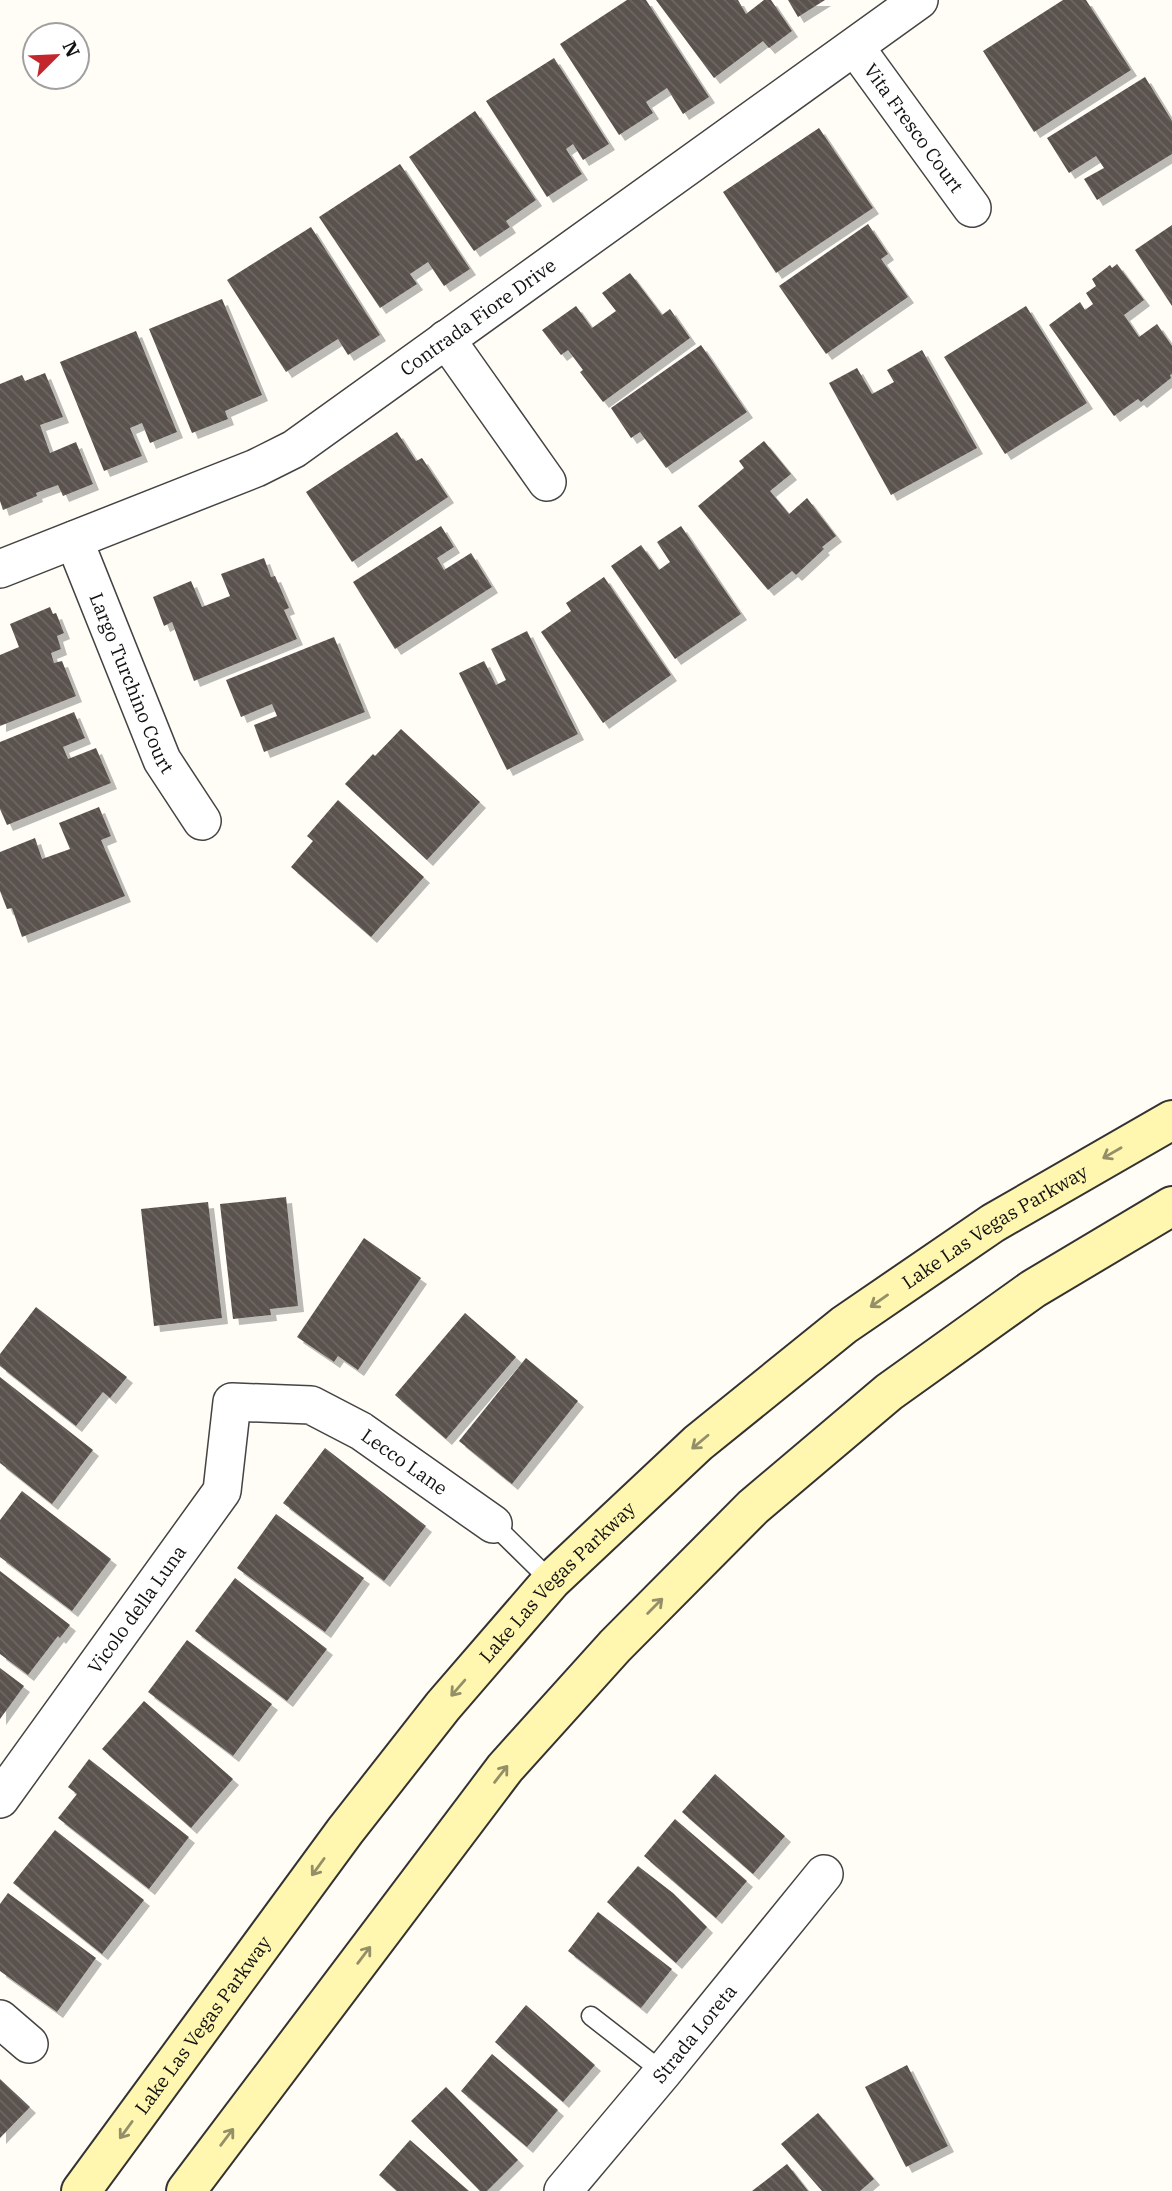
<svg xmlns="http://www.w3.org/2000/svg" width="1172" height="2191" font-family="'IBM Plex Serif',serif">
	<defs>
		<pattern id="building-back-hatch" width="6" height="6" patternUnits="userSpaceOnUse" patternTransform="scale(1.75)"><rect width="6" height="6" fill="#5a524d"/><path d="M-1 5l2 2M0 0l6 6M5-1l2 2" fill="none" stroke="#6d6662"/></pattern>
		<filter id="shadow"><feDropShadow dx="6" dy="6" stdDeviation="0" flood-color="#0004"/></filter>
	</defs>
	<rect width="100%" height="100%" fill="#fffdf5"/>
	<path fill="url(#building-back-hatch)" filter="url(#shadow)" d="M627,0H646L709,97L683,114L667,88L646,102L653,113L619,135L560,44Z
		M656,0H738L746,14L764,0H771L792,31L769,48L763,41L714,78Z
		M788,0H825L798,17Z
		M1063,0H1086L1131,70L1034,132L983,51Z
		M554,58L609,144L583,160L573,144L566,149L582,174L547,197L486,101Z
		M1145,77L1172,121V154L1097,200L1084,179L1104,168L1096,156L1069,173L1047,138Z
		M475,111L536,200L506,221L510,227L474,251L409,157Z
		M819,128L873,208L776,273L723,192Z
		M400,164L470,269L444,286L428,262L410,274L417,284L380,308L319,217Z
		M868,224L888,254L881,259L908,297L826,354L779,286Z
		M1172,225V306L1135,250Z
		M311,227L380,335L348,355L338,339L286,372L227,280Z
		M1117,264L1144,300L1124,315L1139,337L1157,324L1172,346V374L1170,375L1171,378L1141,402L1138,399L1114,416L1049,325L1080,302L1085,310L1093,304L1086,293L1096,286L1092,279L1110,265L1112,268Z
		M630,273L662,315L670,309L690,338L603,402L580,372L583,370L568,350L561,355L542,330L576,306L592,328L616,311L602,293Z
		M222,299L262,395L225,411L228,419L192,433L149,329Z
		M1026,306L1087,403L1005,454L944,357Z
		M136,331L177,432L150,443L142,423L130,428L142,456L104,471L60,362Z
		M701,345L747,412L666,468L640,432L631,438L611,408Z
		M922,350L977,448L891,495L829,383L857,368L872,394L894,382L887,370Z
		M45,373L63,417L40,425L50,453L76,442L93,484L63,496L58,485L36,493L37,496L3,510L0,501V384L22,375L25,381Z
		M397,432L416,461L422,458L448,497L352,562L306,492Z
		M764,441L791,474L770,491L789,514L807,498L836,536L822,547L824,549L796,575L792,571L768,590L698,506L744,468L739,461Z
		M441,526L454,547L437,558L444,570L471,553L492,587L395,649L353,582Z
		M681,526L741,614L675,659L611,566L641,545L659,570L670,562L657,542Z
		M264,558L271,577L275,576L289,608L284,610L297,639L194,681L172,622L164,626L153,597L191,581L202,607L230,596L221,574Z
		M604,577L671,675L603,723L541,632L571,611L566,603Z
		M50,607L53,614L56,613L64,633L57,636L61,649L51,653L54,663L62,661L76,696L0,726V655L19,647L10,624Z
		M527,631L578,734L507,770L459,673L484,661L496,685L506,680L491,649Z
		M334,637L365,712L264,752L254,725L277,716L272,704L241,717L226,680Z
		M74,712L85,738L63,747L68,759L96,748L111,783L7,825L0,809V742Z
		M401,729L480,802L427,860L345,784L373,754L375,756Z
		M338,800L424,877L371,937L291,867L313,841L307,836Z
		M99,807L111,836L101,840L125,896L22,937L12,908L7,909L0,891V852L35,838L42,859L70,849L59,823Z
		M286,1197L298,1306L270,1309L271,1315L233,1319L220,1204Z
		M208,1202L222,1318L154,1326L141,1209Z
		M364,1238L421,1278L358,1370L338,1356L334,1362L297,1337Z
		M36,1307L127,1377L110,1398L103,1392L76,1426L0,1366V1354Z
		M465,1313L516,1357L446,1439L395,1395Z
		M526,1358L578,1401L512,1484L459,1441Z
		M0,1377L93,1450L52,1504L0,1463Z
		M325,1448L426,1526L384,1581L283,1503Z
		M22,1491L111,1559L72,1611L0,1557V1520Z
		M276,1514L364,1578L325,1632L237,1568Z
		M0,1571L70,1625L60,1638L58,1636L28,1675L0,1654Z
		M235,1578L327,1649L287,1701L195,1631Z
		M187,1640L272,1704L233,1756L148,1692Z
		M0,1668L24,1686L0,1719Z
		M144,1701L233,1779L191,1828L102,1749Z
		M89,1759L189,1837L149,1889L58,1818L77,1794L68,1787Z
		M715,1774L785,1836L753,1874L682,1812Z
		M675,1819L747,1881L716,1918L644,1856Z
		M55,1830L144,1900L102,1954L13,1883Z
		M638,1866L673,1893L707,1927L676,1963L607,1902Z
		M8,1893L96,1958L57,2012L0,1971V1904Z
		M598,1912L672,1969L641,2008L568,1951Z
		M526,2005L595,2065L563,2102L495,2042Z
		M492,2054L558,2110L527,2147L461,2091Z
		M907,2065L948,2146L906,2167L865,2087Z
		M0,2079L30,2107L0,2138Z
		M446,2087L518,2160L487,2191H480L411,2121Z
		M818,2113L874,2179L860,2191H822L781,2144Z
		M410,2140L469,2191H397L379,2175Z
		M787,2164L808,2191H752Z"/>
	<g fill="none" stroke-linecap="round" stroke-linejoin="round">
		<defs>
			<path id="lane" d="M493,1524L551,1581
				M591,2016L663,2072"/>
			<g id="street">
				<path id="s1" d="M855,47L972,208"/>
				<path d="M446,339L547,482"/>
				<path id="s2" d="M74,540L162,760L202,821"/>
				<path id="s3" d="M0,569L256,468L294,449L919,0"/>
				<path id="s4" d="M0,1799L222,1491L232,1402L311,1405L361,1431L493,1524"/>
				<path d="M0,2019L29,2044"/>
				<path id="s5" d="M563,2191L663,2072L824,1874"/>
			</g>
			<g id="secondary">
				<path id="s6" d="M81,2191L345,1831L443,1706L551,1581L698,1443L844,1325L993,1223L1172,1120"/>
				<path d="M186,2191L505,1768L615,1646L753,1507L889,1392L1033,1289L1172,1206"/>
			</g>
		</defs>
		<use href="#lane" stroke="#444" stroke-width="21"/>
		<use href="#street" stroke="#444" stroke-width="40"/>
		<use href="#secondary" stroke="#333" stroke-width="42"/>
		<use href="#lane" stroke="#fff" stroke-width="18"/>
		<use href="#street" stroke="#fff" stroke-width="37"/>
		<use href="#secondary" stroke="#fff6b0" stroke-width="38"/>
	</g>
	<defs><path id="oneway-shaft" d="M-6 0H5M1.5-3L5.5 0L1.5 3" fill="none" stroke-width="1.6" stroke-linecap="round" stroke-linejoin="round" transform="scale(1.75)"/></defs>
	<g stroke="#948f68">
		<use href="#oneway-shaft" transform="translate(1112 1153) rotate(150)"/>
		<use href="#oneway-shaft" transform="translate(879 1301) rotate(145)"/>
		<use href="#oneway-shaft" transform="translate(700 1442) rotate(140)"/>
		<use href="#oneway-shaft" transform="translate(655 1606) rotate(-45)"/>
		<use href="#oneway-shaft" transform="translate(458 1688) rotate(131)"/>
		<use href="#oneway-shaft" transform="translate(501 1774) rotate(-52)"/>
		<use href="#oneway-shaft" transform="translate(318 1867) rotate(126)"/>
		<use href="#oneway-shaft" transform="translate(364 1955) rotate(-53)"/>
		<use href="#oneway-shaft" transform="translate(126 2130) rotate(126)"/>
		<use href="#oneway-shaft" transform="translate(227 2137) rotate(-53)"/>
	</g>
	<g text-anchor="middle" stroke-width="7" stroke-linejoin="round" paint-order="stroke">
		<g font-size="19" fill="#111" stroke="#fff">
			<text dy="7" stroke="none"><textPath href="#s1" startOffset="100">Vita Fresco Court</textPath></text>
			<text dy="7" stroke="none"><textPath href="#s3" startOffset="544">Contrada Fiore Drive</textPath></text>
			<text dy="7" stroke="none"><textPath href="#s2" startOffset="154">Largo Turchino Court</textPath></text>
			<text dy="7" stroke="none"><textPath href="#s6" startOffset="1340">Lake Las Vegas Parkway</textPath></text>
			<text dy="7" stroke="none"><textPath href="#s4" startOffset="658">Lecco Lane</textPath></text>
			<text dy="7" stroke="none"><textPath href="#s6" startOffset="774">Lake Las Vegas Parkway</textPath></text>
			<text dy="7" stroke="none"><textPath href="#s4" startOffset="234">Vicolo della Luna</textPath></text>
			<text dy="7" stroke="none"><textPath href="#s6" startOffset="206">Lake Las Vegas Parkway</textPath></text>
			<text dy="7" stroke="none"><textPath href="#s5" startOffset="205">Strada Loreta</textPath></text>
		</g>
	</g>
	<g transform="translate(56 56) rotate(66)"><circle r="33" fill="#ffffff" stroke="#a0a0a0" stroke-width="2"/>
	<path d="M0-5L12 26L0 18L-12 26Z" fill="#c4262e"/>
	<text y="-10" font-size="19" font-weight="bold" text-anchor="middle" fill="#111111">N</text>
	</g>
</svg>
